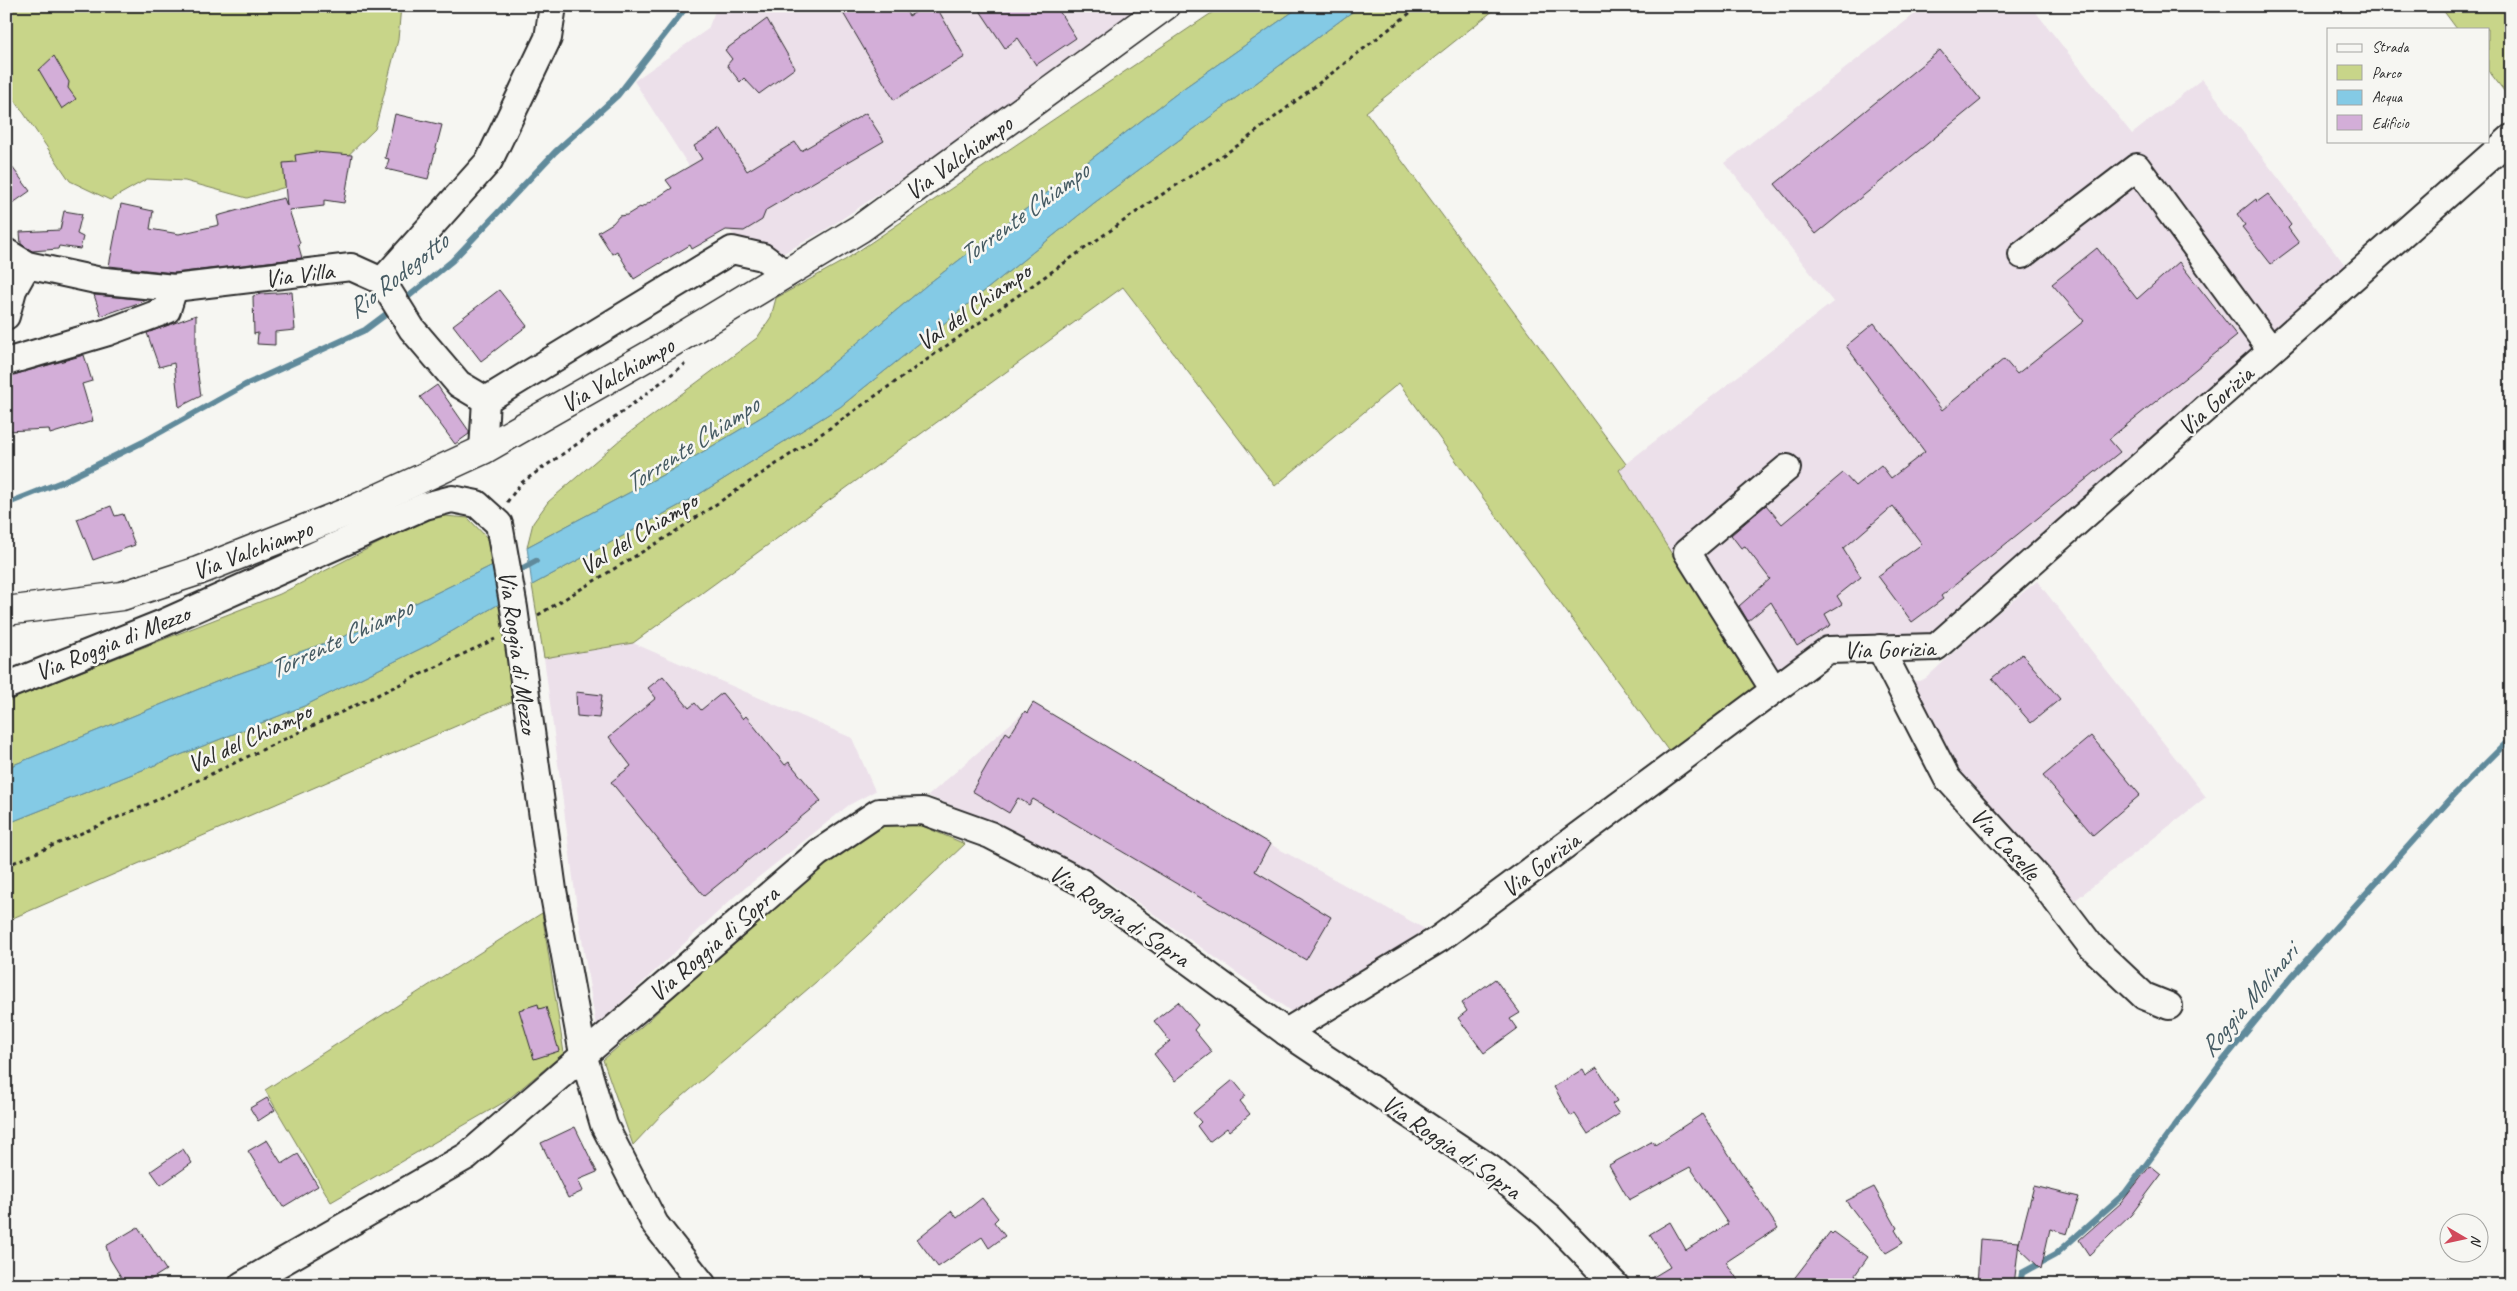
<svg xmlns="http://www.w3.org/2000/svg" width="2517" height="1291" font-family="Caveat,sans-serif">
	<rect width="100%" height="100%" fill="#f6f6f2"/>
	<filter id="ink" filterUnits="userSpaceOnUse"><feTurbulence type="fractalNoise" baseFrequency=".02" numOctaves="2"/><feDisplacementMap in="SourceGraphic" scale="10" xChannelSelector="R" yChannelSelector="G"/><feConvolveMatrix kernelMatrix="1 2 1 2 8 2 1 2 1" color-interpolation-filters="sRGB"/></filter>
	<g filter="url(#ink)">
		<path fill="#ece0ea" d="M717,6H1159L827,229L764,264L732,233L634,81L708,29Z
			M1925,6H2031L2132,134L2202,79L2352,274L2068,517L1964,602L1912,651L1852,644L1756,688L1619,469L1833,302L1725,163Z
			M2037,581L2206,797L2074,901L1961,772L1905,680L1920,681L1926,678L1983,625Z
			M633,643L852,738L875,791L849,805L735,896L596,1026L577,908L544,658Z
			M1033,703L1270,844L1425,929L1299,1017L1110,883L968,812L928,796L1025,711L1028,712Z"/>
		<path fill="#c8d589" stroke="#7a805a" d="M6,6H401L398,40L375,129L328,175L247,198L185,181L147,179L110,200L70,181L10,93L6,86Z
			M1222,6H1301L1184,88L928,284L785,403L674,469L527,547L533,523L548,502L622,438L757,338L771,317L776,298L845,260Z
			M1360,6H1499L1366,112L1626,464L1619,470L1756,688L1670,753L1399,383L1275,486L1123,287L633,643L544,658L532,585L693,498L840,407L1094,203Z
			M2440,6H2511V100L2488,70V29H2457Z
			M433,515L468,518L491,542L493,565L359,631L221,680L6,768V701L280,594Z
			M499,604L514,701L6,921V824L304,706L430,644Z
			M897,822L920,825L965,844L837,964L662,1114L633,1145L603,1060L649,1020L755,919L866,831L883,823Z
			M542,913L564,1053L506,1101L331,1202L265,1090Z"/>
		<path fill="#84cae5" stroke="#608a9b" d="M1301,6H1360L1094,203L840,407L693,498L532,585L527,547L674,469L785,403L928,284L1184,88Z
			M493,565L499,604L430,644L304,706L6,824V768L221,680L359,631Z"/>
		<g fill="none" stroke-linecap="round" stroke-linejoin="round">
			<path stroke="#608a9b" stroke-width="6" d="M403,301L452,261L555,152L618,95L687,6
				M6,504L64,481L143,442L245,385L365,330L393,309
				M514,573L536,561
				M2020,1285L2022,1273L2055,1255L2125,1193L2222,1062L2293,975L2455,794L2511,738"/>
		</g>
		<path fill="#d3aed8" stroke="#2b2b2b" d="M839,6H903L909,16L927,6H936L965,57L894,100Z
			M977,6H1056L1076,38L1036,65L1018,38L1005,48Z
			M767,19L795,68L759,94L744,78L740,82L727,65L732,59L725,50Z
			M1940,50L1981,100L1816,234L1775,184Z
			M54,56L69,82L68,88L76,99L62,109L39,70Z
			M866,113L884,141L766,210L762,220L744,231L726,230L692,249L690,245L634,279L617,251L612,254L598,232L613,223L619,216L627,215L640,207L641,208L672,188L666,180L702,159L694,146L721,129L747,171L795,142L801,151Z
			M395,114L442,125L428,179L386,169L389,159L385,158Z
			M315,152L352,155L344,203L324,200V206L289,210L300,243L298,244L302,258L174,273L109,266L121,204L153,211L150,229L179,234L219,225L217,216L271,201L284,198L287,206L283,163L296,162L295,155Z
			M6,159L30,191L6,208Z
			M2268,194L2291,225L2288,228L2299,243L2271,264L2242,227L2245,225L2237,214L2256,199L2257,202Z
			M64,211L82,214L77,234L83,237L80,249L59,246L58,249L32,251L21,244L20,232L60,230Z
			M2097,248L2137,299L2179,262L2237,336L2109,439L2120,452L1941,596L1943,599L1912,622L1878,576L1922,544L1893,506L1843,549L1861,577L1837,596L1842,604L1825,614L1831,625L1797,646L1771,602L1748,621L1739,606L1770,579L1745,546L1741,548L1731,535L1766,505L1782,524L1843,473L1855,486L1881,465L1891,478L1925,452L1846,346L1874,323L1942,410L2004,359L2017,374L2084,321L2052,284Z
			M499,290L527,326L481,361L453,325Z
			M292,292L295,330L275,332V345L257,344L258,333L254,334L253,296L261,294Z
			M94,295L147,300L101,316Z
			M196,315V362L201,396L179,407L174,363L159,367L147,333Z
			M84,355L92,381L82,384L93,421L50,434L49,429L6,431V377Z
			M437,385L469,431V434L455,444L420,397Z
			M111,506L115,516L123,514L135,545L93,560L77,519Z
			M2022,654L2060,699L2031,723L1992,678Z
			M663,676L689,708L695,703L701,710L722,693L743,719L746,716L785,765L789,762L821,801L704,896L611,782L631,766L609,737L656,698L648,688Z
			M576,692L602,695L599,718L577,716Z
			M1033,703L1270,844L1255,871L1331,917L1306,960L1033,799L1029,805L1018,798L1009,813L972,791L1006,732L1010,735L1025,711L1027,713Z
			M2091,736L2140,795L2093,835L2043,776Z
			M1495,979L1520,1013L1510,1019L1517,1029L1484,1053L1458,1018L1467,1011L1462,1003Z
			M1178,1002L1198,1025L1194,1030L1212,1052L1175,1081L1154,1054L1170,1041L1154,1021Z
			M538,1004L539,1009L546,1007L559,1051L534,1059L519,1010Z
			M1597,1068L1617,1101L1612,1104L1619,1114L1588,1134L1575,1114L1571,1116L1554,1087L1583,1069L1586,1075Z
			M1233,1080L1246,1096L1240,1101L1250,1114L1229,1131L1227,1128L1209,1142L1197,1126L1201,1122L1193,1113Z
			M267,1098L275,1110L258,1121L250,1108Z
			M1702,1114L1778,1228L1726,1262L1741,1285H1640L1670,1267L1650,1234L1670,1222L1686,1250L1728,1224L1690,1167L1629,1200L1609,1165L1653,1141L1655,1145Z
			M575,1127L597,1172L578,1180L583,1191L568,1198L541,1143Z
			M267,1140L282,1164L298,1154L318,1186L283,1207L248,1151Z
			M183,1149L192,1163L161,1185L151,1171Z
			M2150,1166L2161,1175L2131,1215L2089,1255L2079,1240L2121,1203Z
			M2034,1186L2079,1197L2067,1234L2050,1229L2041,1269L2018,1247Z
			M1874,1187L1897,1228L1895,1230L1903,1243L1886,1253L1846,1201Z
			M982,1198L998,1218L994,1222L1005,1236L989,1248L982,1237L938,1267L917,1239L952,1211L957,1218Z
			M138,1227L166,1270L142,1285H126L110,1259L106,1246Z
			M1830,1232L1832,1234L1834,1232L1868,1257L1855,1275L1868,1285H1789Z
			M1980,1239L2019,1242L2014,1285H1977Z"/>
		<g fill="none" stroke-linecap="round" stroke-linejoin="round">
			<defs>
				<g id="minor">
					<path d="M6,252L27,265L96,280L174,288L351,267L382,281L412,329L459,384L486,400"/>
					<path d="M2022,255L2137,167L2271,350"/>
					<path d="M382,281L489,161L548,38L553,6"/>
					<path d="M6,316L13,290L27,265"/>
					<path d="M6,362L108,332L167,310L174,288"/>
					<path d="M486,400L732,250L763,257L786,274"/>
					<path d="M483,450L486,400"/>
					<path d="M1880,648L1947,778L2043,883L2091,946L2144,996L2169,1006"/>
					<path d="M6,686L163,623L425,506L452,499L477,504L499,524L514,608L553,890L583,1054L604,1125L655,1224L703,1285"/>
					<path d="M1774,690L1687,552L1787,468"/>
					<path id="s1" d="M1286,1032L1439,939L1828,650L1936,647L2511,138"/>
					<path d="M242,1285L467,1156L818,853L879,812L923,811L990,835L1081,882L1286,1032L1491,1169L1548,1216L1615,1285"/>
				</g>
				<path id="major" d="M6,611L122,596L198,571L355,509L483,450L671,343L861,228L1165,6"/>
			</defs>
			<use href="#minor" stroke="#2b2b2b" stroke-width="30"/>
			<use href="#major" stroke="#2b2b2b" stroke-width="31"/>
			<path stroke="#2b2b2b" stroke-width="3" stroke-dasharray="4 4" stroke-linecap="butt" d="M507,502L521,483L613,419L685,364
				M538,615L670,535L827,430L1155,199L1240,144L1419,6
				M6,866L146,805L495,639"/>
			<use href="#minor" stroke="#f6f6f2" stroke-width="26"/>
			<use href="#major" stroke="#f6f6f2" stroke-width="28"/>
		</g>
	</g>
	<g text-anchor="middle" stroke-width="5" stroke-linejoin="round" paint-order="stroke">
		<g font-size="25" fill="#2b2b2b" stroke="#f6f6f2">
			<text transform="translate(958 157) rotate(-36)" y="9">Via Valchiampo</text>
			<text transform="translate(299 274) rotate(-7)" y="9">Via Villa</text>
			<text transform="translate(973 306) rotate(-35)" y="9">Val del Chiampo</text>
			<text transform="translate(617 374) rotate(-30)" y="9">Via Valchiampo</text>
			<text transform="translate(2215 400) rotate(-42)" y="9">Via Gorizia</text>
			<text transform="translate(638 533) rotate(-32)" y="9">Val del Chiampo</text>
			<text transform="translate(252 549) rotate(-21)" y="9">Via Valchiampo</text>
			<text transform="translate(112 642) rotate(-22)" y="9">Via Roggia di Mezzo</text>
			<text dy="9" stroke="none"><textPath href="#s1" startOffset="725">Via Gorizia</textPath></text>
			<text transform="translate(519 652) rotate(82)" y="9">Via Roggia di Mezzo</text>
			<text transform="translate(249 737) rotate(-25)" y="9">Val del Chiampo</text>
			<text transform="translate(2006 843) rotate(47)" y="9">Via Caselle</text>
			<text transform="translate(1540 864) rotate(-37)" y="9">Via Gorizia</text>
			<text transform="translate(1120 915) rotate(34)" y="9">Via Roggia di Sopra</text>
			<text transform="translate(713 943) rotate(-41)" y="9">Via Roggia di Sopra</text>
			<text transform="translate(1452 1146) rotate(35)" y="9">Via Roggia di Sopra</text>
		</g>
		<g font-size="26" font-style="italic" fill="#465b63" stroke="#f6f6f2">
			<text transform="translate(1023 213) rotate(-36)" y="9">Torrente Chiampo</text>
			<text transform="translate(397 275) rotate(-38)" y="9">Rio Rodegotto</text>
			<text transform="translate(691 444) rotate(-33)" y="9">Torrente Chiampo</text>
			<text transform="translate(340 638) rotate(-25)" y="9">Torrente Chiampo</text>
			<text transform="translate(2248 1000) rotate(-50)" y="9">Roggia Molinari</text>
		</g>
	</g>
	<rect width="2517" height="1291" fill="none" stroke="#f6f6f2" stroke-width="25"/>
	<rect x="12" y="12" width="2492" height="1266" fill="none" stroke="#2b2b2b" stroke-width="2" filter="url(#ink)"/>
	<rect x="2327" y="28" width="162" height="115" fill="#f6f6f2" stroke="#a5a5a2"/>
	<rect x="2337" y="44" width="25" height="8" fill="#f6f6f2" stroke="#a5a5a2"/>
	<text x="2372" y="52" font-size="15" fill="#2b2b2b">Strada</text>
	<rect x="2337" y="65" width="25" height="15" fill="#c8d589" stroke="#a5a5a2"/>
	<text x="2372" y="78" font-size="15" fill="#2b2b2b">Parco</text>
	<rect x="2337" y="90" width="25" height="15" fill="#84cae5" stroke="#a5a5a2"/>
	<text x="2372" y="102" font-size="15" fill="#2b2b2b">Acqua</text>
	<rect x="2337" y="115" width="25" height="15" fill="#d3aed8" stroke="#a5a5a2"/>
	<text x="2372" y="128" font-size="15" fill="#2b2b2b">Edificio</text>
	<g transform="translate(2464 1238) rotate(99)"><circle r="24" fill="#f6f6f2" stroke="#a5a5a2"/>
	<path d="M0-4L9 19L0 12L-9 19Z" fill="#d1495b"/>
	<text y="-8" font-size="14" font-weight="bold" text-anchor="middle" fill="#2b2b2b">N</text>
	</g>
</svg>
